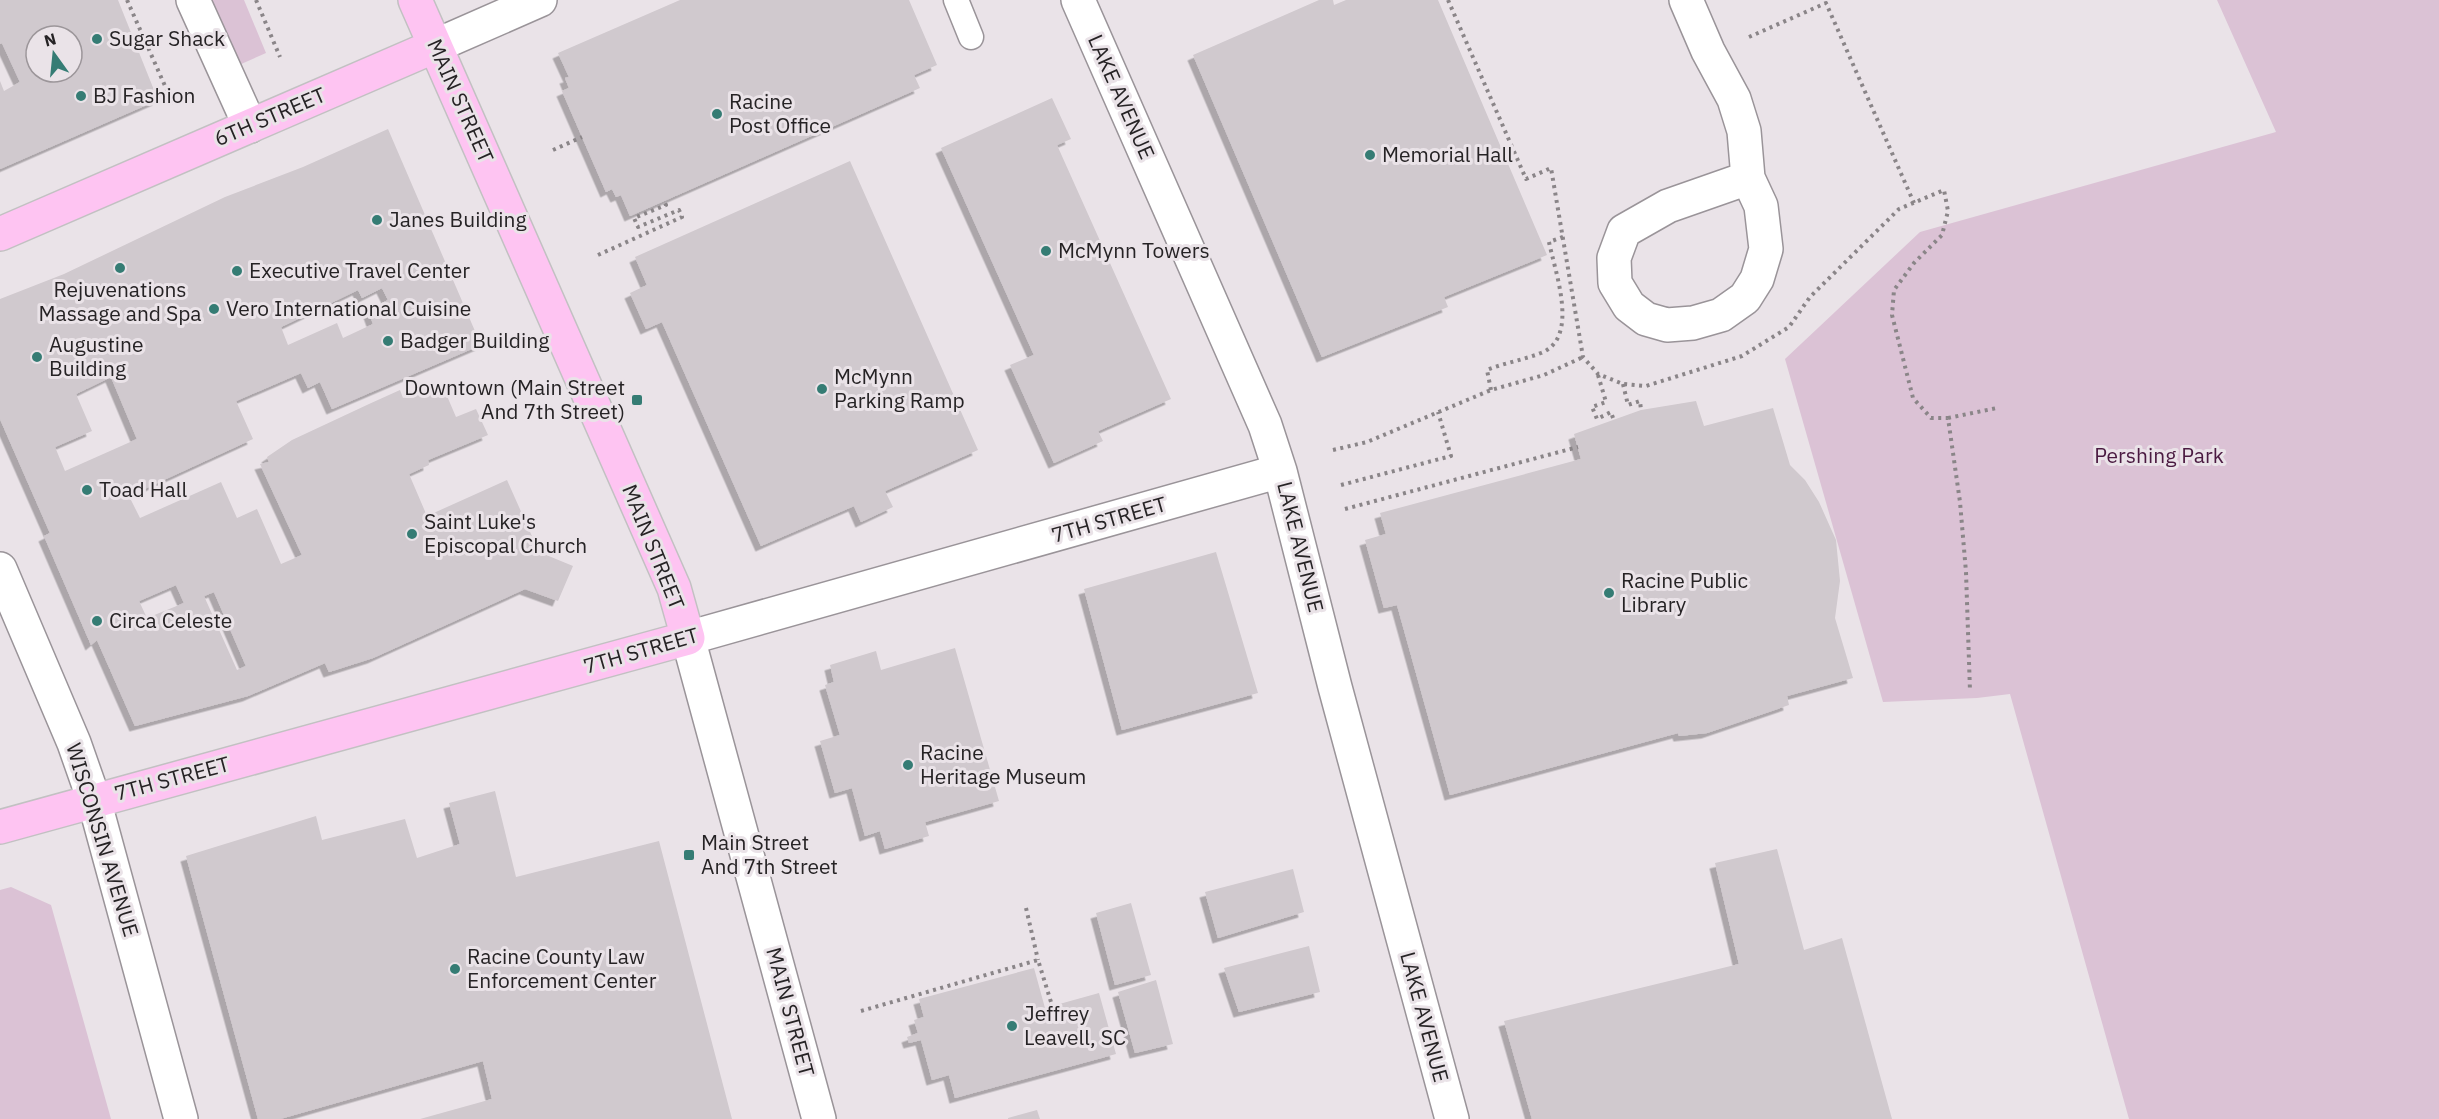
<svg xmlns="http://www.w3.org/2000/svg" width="2439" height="1119" font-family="'IBM Plex Sans',sans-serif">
	<defs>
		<filter id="shadow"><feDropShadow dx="-5.5" dy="5.5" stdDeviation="0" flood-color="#0004"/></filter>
	</defs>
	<rect width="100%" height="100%" fill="#eae3e8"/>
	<path fill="#dbc2d5" d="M211,0H244L266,53L239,65Z
		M2217,0H2439V1119H2129L2010,694L1977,698L1883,702L1785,359L1920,232L2276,132Z
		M11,887L51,905L111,1119H0V890Z"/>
	<path fill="#d0c9ce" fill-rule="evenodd" filter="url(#shadow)" d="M0,0H118L158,100L0,169V81L4,91L20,82L2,43L0,44ZM36,36H72V72H36Z
		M680,0H909L937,65L914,75L920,88L630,216L621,195L616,197L612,189L606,192L562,91L569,88L565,78L569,77L558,53Z
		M1319,0H1333L1334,5L1346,0H1438L1547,255L1444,297L1448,307L1322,357L1193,55Z
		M1052,98L1071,139L1057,145L1171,399L1098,431L1103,441L1054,463L1010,365L1034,355L941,148Z
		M388,129L481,345L332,409L320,382L308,388L301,373L236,401L253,439L129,496L140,518L221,482L237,518L257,509L281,564L302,555L260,464L269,462L267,457L292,440L369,404L400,390L403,398L441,382L456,417L476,409L488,435L428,460L429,465L409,474L427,516L507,480L539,552L573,566L558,601L525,589L373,658L329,672L325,663L248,696L135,726L97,640L91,645L44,536L50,533L0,419V299L64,274L225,197L303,167ZM382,288L388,300L368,310L373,324L343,338L337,323L288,345L281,327L358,290L362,298ZM111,377L137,439L65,471L55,447L92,431L76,394ZM176,585L184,603L147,618L139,601ZM214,592L246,666L237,670L204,596Z
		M850,161L978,450L885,491L893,507L861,522L854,506L761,546L662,322L646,329L630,293L647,285L635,257Z
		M1696,401L1704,426L1773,408L1790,465L1805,480L1819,502L1836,540L1840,581L1835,618L1853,678L1787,696L1789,705L1707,733L1679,736L1678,733L1450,795L1397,605L1384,608L1365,540L1386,534L1380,513L1581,459L1574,434L1641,410Z
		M1216,552L1258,693L1122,730L1084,589Z
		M955,648L999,801L925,822L929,836L885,849L880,831L865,836L852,788L835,793L820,741L840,735L825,685L834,682L830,665L876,651L881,670Z
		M495,791L516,877L659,841L732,1119H420L492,1099L483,1061L280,1119H258L186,856L316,816L322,840L405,819L417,858L460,844L449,803Z
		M1777,849L1804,950L1842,938L1892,1119H1532L1504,1021L1739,964L1715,863Z
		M1293,869L1304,912L1218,938L1205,892Z
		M1131,903L1151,975L1115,985L1096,913Z
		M1309,946L1320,992L1239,1012L1224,968Z
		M1034,968L1045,1008L1099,993L1116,1054L955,1098L949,1075L932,1080L921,1040L909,1043L907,1037L918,1033L914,1020L924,1017L919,999Z
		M1156,980L1173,1044L1135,1053L1118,992Z
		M1037,1110L1040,1119H1008V1118Z"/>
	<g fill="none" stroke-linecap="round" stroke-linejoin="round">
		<defs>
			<path id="service" d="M956,0L971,37"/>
			<path id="minor" d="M193,0L250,126
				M1078,0L1265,425L1280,471L1335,687L1452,1119
				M1686,0L1708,51L1734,99L1744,131L1748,178L1761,206L1766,249L1757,279L1745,298L1721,315L1693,323L1667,325L1646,319L1629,306L1615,283L1614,258L1624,231L1668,206L1748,178
				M435,46L540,0
				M688,638L1280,471"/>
			<path id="tertiary" d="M0,569L74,743L94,800L181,1119"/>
			<path id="secondary" d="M688,638L819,1119"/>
			<path id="primary" d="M0,234L435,46
				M0,827L688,638L674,588L415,0"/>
		</defs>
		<use href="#service" stroke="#9a9499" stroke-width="27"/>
		<use href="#minor" stroke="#9a9499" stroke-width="36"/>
		<use href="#tertiary" stroke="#9a9499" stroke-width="36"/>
		<use href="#secondary" stroke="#9a9499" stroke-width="36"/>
		<use href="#primary" stroke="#c2c1c2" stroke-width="36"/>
		<path stroke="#8a8588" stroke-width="4" stroke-dasharray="3 4.5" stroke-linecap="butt" d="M127,0L173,104
			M256,0L280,57
			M1448,0L1526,179L1551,168L1583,357L1598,374L1623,384L1646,386L1742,356L1789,327L1810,297L1899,209L1944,190L1948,211L1942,235L1914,263L1894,290L1892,315L1913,398L1931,418H1948L1960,502L1966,572L1970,691
			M1749,37L1826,3L1914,203
			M553,150L582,137
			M598,255L682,217L679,210L638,227L634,218L666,205L664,201
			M1598,375L1606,402L1592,407L1597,419L1611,412L1613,418
			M1623,384L1628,405L1640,401L1641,410
			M1491,390L1487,370C1504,363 1523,360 1541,353C1580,338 1555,272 1549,242L1563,237
			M1948,418L1997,408
			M1333,450L1367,442L1491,390L1544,375L1583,357
			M1341,485L1451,456L1438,412
			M1345,509L1578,447
			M1026,908L1038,960
			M861,1011L1038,960L1051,1002"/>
		<use href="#service" stroke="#fff" stroke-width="24"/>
		<use href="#minor" stroke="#fff" stroke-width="33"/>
		<use href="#tertiary" stroke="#fff" stroke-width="33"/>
		<use href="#secondary" stroke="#fff" stroke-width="33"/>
		<use href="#primary" stroke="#fec4f2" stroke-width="33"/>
	</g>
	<g fill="#357c74" stroke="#eae3e8" stroke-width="2">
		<circle cx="97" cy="39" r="6"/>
		<circle cx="81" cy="96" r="6"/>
		<circle cx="717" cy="114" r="6"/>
		<circle cx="1370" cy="155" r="6"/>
		<circle cx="377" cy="220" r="6"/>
		<circle cx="1046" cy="251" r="6"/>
		<circle cx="120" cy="268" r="6"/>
		<circle cx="237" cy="271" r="6"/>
		<circle cx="214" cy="309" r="6"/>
		<circle cx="388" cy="341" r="6"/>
		<circle cx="37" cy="357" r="6"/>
		<circle cx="822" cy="389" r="6"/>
		<rect x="631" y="394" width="12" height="12" rx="3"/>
		<circle cx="87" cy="490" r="6"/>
		<circle cx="412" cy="534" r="6"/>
		<circle cx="1609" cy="593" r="6"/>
		<circle cx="97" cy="621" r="6"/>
		<circle cx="908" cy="765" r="6"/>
		<rect x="683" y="849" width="12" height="12" rx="3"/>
		<circle cx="455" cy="969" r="6"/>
		<circle cx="1012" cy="1026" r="6"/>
	</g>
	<g text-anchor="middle" stroke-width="6" stroke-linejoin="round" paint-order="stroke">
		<g font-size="21" fill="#262325" stroke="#eae3e8" text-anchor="start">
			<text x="109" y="46">Sugar Shack</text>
			<text x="93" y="103">BJ Fashion</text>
			<text x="729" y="109">Racine<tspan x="729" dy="24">Post Office</tspan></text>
			<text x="1382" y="162">Memorial Hall</text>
			<text x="389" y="227">Janes Building</text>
			<text x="1058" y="258">McMynn Towers</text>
			<text x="249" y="278">Executive Travel Center</text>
			<text x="120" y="297" text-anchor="middle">Rejuvenations<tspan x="120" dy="24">Massage and Spa</tspan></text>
			<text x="226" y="316">Vero International Cuisine</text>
			<text x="400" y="348">Badger Building</text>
			<text x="49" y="352">Augustine<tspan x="49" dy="24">Building</tspan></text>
			<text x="834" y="384">McMynn<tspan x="834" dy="24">Parking Ramp</tspan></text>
			<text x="625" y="395" text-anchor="end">Downtown (Main Street<tspan x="625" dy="24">And 7th Street)</tspan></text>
			<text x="99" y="497">Toad Hall</text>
			<text x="424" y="529">Saint Luke's<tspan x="424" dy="24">Episcopal Church</tspan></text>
			<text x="1621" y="588">Racine Public<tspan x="1621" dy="24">Library</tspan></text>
			<text x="109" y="628">Circa Celeste</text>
			<text x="920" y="760">Racine<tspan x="920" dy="24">Heritage Museum</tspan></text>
			<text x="701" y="850">Main Street<tspan x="701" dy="24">And 7th Street</tspan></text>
			<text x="467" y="964">Racine County Law<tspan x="467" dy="24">Enforcement Center</tspan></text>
			<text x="1024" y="1021">Jeffrey<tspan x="1024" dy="24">Leavell, SC</tspan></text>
		</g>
		<g font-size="21" fill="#262325" stroke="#eae3e8">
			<text transform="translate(1121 97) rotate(66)" y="7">LAKE AVENUE</text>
			<text transform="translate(460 101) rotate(66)" y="7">MAIN STREET</text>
			<text transform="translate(270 117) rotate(-23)" y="7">6TH STREET</text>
			<text transform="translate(1109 520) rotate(-16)" y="7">7TH STREET</text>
			<text transform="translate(653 547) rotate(68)" y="7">MAIN STREET</text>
			<text transform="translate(1300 547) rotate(76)" y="7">LAKE AVENUE</text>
			<text transform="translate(641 651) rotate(-16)" y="7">7TH STREET</text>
			<text transform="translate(172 779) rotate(-15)" y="7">7TH STREET</text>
			<text transform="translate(102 840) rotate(73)" y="7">WISCONSIN AVENUE</text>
			<text transform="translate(790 1012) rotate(75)" y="7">MAIN STREET</text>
			<text transform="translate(1424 1017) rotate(75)" y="7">LAKE AVENUE</text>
		</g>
		<g font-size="21" fill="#4a1a41" stroke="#eae3e8">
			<text x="2159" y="463">Pershing Park</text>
		</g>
	</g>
	<g transform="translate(54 54) rotate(345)"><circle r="28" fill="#eae3e8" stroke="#9c969a" stroke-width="1.5"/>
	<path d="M0-4.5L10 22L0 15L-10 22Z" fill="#357c74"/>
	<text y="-9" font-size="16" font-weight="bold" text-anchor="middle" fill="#262325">N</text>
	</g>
</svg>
